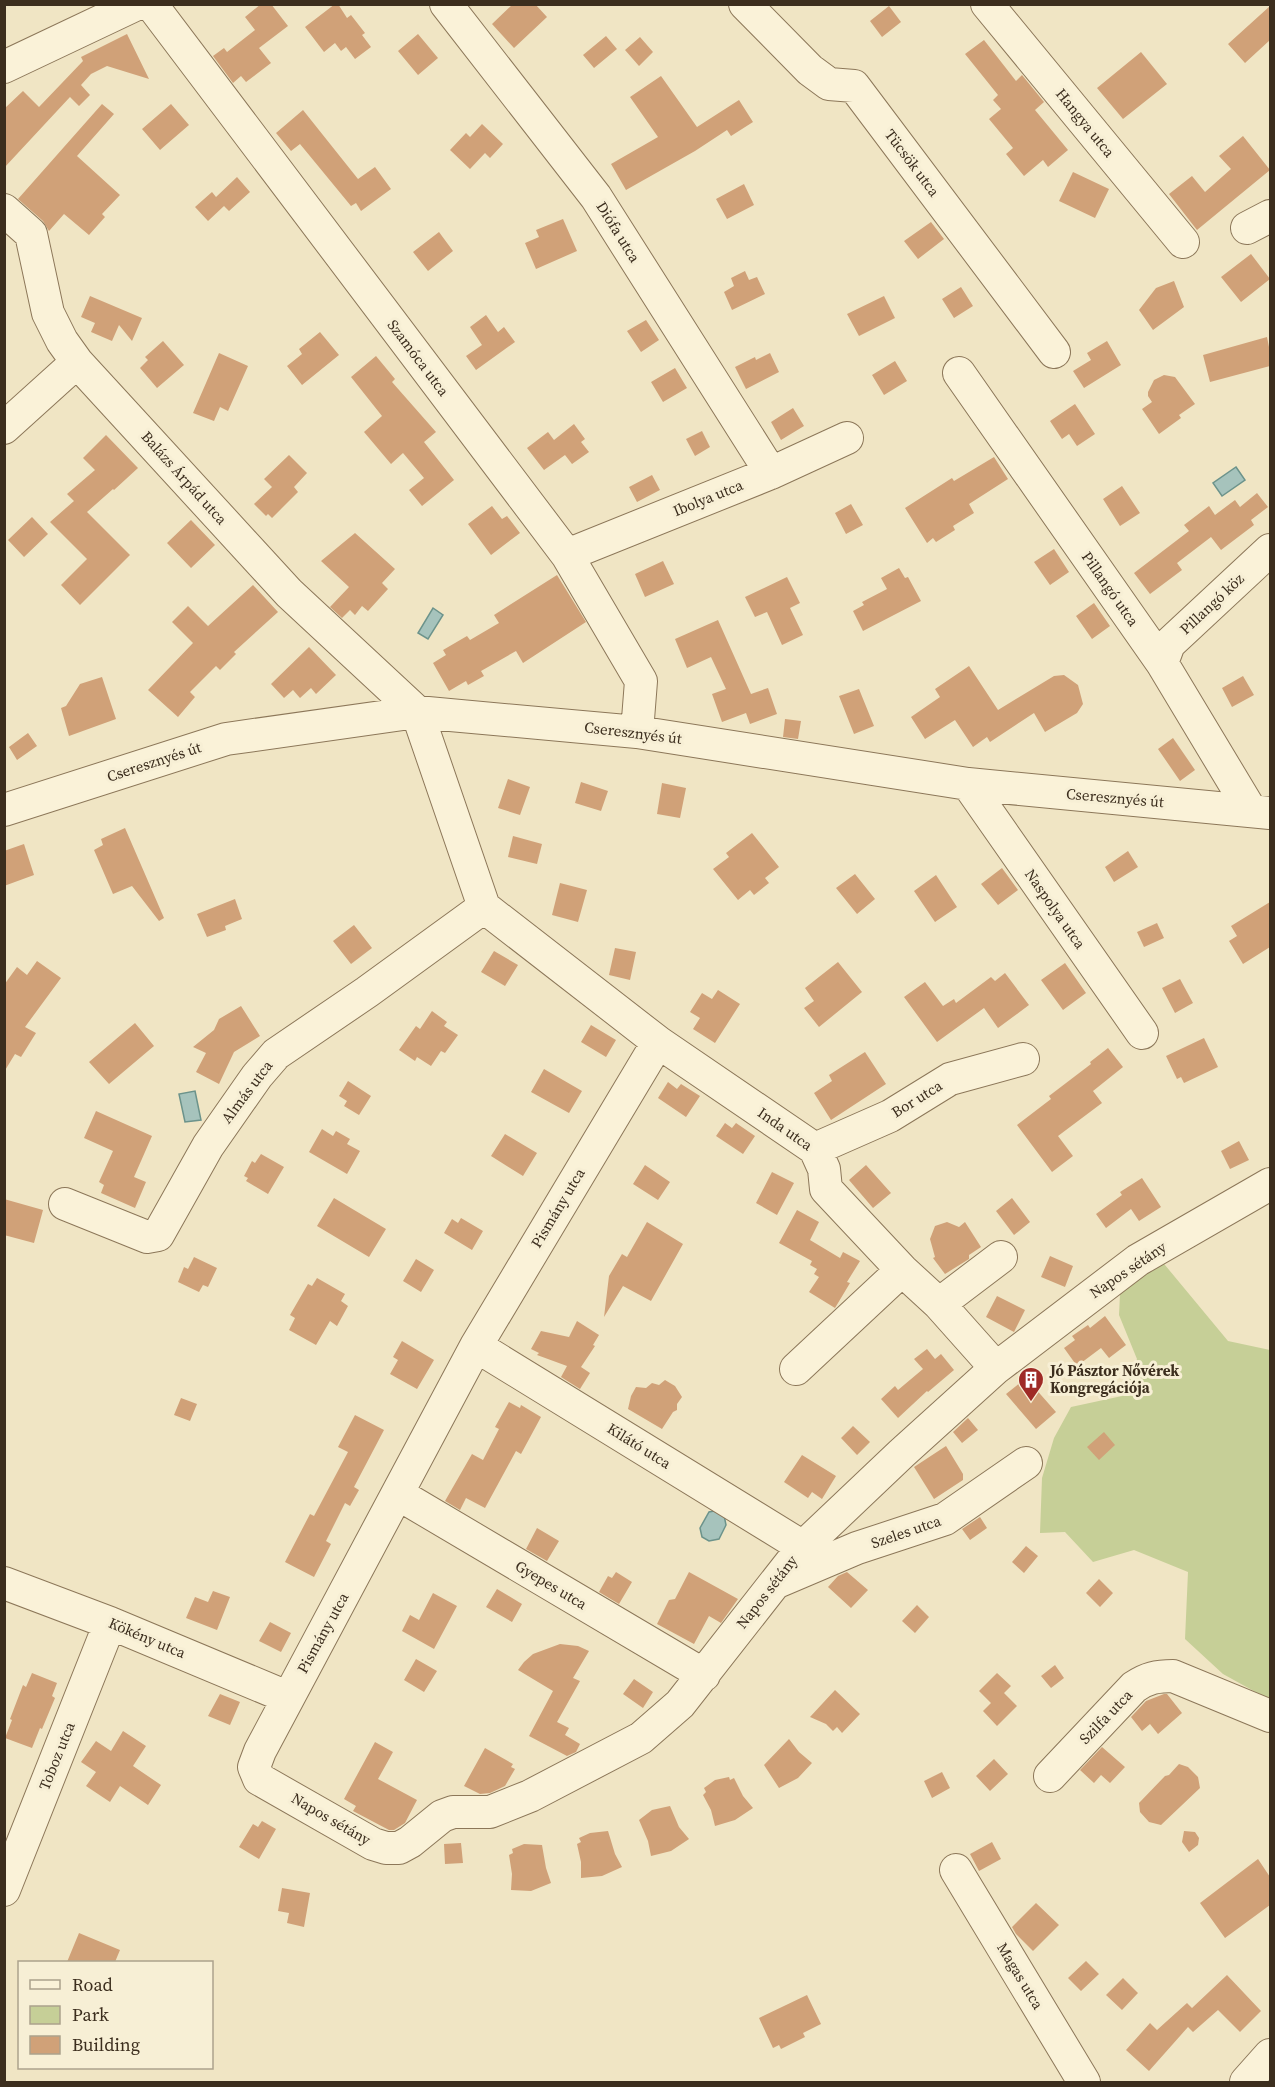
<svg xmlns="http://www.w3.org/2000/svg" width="1275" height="2087" font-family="'Source Serif 4',serif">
	<rect width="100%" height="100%" fill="#f0e5c4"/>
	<path fill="#c6cf97" d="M1160,1259L1228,1341L1270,1350V1700L1223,1674L1185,1639L1188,1572L1134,1550L1093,1562L1065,1532L1040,1533L1042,1478L1054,1438L1071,1407L1122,1396L1137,1359L1119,1315L1120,1294Z"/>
	<path fill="#a6c3bc" stroke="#6c938b" stroke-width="1.5" d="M1236,467L1245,480L1222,496L1213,483Z
		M433,608L443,615L428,639L418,633Z
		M195,1091L201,1120L185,1122L179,1094Z
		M714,1511L724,1515L726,1525L719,1539L709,1541L702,1537L700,1528L709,1512Z"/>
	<path fill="#d0a178" d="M261,4H271L288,26L259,48L271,63L246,82L241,76L233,83L213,56L224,48L227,52L255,30L245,17Z
		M335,4H338L347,18L351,15L365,33L362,35L371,47L355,59L346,47L341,51L335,43L324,52L305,27Z
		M513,4H535L547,17L514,48L492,24Z
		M889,6L901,22L882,37L870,21Z
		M1270,6V40L1245,63L1228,44Z
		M127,34L149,79L107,66L91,74L81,85L90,95L79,106L70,97L4,168V109L23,91L39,107L83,61L81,57Z
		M418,34L438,58L418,75L398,51Z
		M606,36L617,49L594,68L583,55Z
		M640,37L653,52L639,66L625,50Z
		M984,40L1016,81L1022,75L1044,102L1035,110L1068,150L1048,167L1043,160L1024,176L1006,154L1013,148L989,119L1001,109L993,100L998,95L965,54Z
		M1141,52L1167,84L1123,119L1097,88Z
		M661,76L697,127L739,100L753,122L731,136L727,130L695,151L626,190L611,164L658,137L630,97Z
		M102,104L114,114L77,156L120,195L102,214L105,217L89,235L64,214L49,231L43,221L18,199Z
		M171,104L189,125L160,150L142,129Z
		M303,110L358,179L375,167L391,189L361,211L356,203L351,206L300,144L291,151L276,133Z
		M482,124L503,144L490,158L485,153L470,169L450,150L466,133L470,137Z
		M1243,136L1270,170L1197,230L1169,194L1192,176L1205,192L1231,169L1219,156Z
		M1073,172L1109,189L1095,218L1059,201Z
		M237,177L250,192L229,211L224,206L208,221L195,207L212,192L216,197Z
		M744,184L754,205L727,219L716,199Z
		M563,219L577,251L536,269L525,243L539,237L536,230Z
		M931,222L944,239L918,259L904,241Z
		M439,232L453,251L428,271L413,252Z
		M1251,254L1270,279L1241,302L1221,277Z
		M745,271L749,280L757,277L765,294L732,310L724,292L734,286L731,278Z
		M1174,281L1184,307L1153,330L1139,310L1156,288Z
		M961,287L973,306L954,318L942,299Z
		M90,296L142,318L132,341L119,325L112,341L91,332L95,323L81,317Z
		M884,296L895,318L859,336L847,314Z
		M486,315L498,332L504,327L515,342L476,370L466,356L482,345L470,327Z
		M646,320L659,340L641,352L627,331Z
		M320,332L339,355L302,385L287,366L302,354L299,349Z
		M1267,337L1270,352V366L1210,382L1203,355Z
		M163,341L184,365L157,388L140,368L148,360L145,357Z
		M1107,341L1121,365L1084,388L1073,371L1091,360L1087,353Z
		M219,353L248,366L228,411L220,407L214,421L193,413Z
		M770,353L779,372L746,389L735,367L755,357L756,360Z
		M376,356L395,379L392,382L436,432L424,442L454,480L422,506L409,490L424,478L403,453L391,464L364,432L382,416L351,377Z
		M895,361L907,381L884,395L872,375Z
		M675,368L687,388L663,402L651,382Z
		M1164,375L1175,377L1195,404L1179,415L1181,418L1159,434L1142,409L1152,402L1148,396V392L1154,380Z
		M1075,404L1095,434L1077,446L1069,434L1062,439L1050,421Z
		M793,408L804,426L781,440L771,422Z
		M574,424L585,439L581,442L589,452L572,464L565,455L544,470L527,448L548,432L554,440Z
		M702,431L710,447L695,456L686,439Z
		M106,435L138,468L114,490L113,489L87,512L130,555L80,605L61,585L87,559L50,522L74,501L67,494L95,470L83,458Z
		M289,455L307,473L294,487L298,492L272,518L268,514L266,516L254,504L272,487L264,479Z
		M994,457L1008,479L969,504L974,513L953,526L955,530L936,542L933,538L927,543L905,508L952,478L954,481Z
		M652,475L660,490L637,502L629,487Z
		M1122,486L1140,513L1120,526L1103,499Z
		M1257,493L1268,507L1251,520L1254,525L1221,550L1211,537L1177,563L1182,570L1150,594L1134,573L1189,531L1184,525L1209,506L1215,515L1235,500L1240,507Z
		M851,504L863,525L846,534L835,513Z
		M492,506L502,519L507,516L520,533L491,555L468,524Z
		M32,517L48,534L24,557L8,540Z
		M191,520L215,545L191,568L167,543Z
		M355,533L395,569L382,583L388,589L368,611L362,606L355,615L350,610L342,618L330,607L349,587L321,561Z
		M1054,549L1069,572L1050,585L1034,562Z
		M663,561L674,584L645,597L635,574Z
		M899,568L905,578L908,577L921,601L863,631L853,611L864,605L862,602L887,589L881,578Z
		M557,575L586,622L523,663L516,651L481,671L484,676L468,685L466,681L449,691L433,663L446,655L443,650L467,636L470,640L499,623L494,615Z
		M787,577L800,603L790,608L803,635L782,645L767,612L755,617L745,597Z
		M253,585L278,612L234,652L236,654L220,670L216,666L190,692L195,697L178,717L148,690L193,643L172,622L188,606L208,626Z
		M1094,603L1110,626L1092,639L1076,616Z
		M718,620L751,694L768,688L777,714L750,724L746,713L722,722L712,694L726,689L711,657L687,668L675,639Z
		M309,647L336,675L316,694L311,688L300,698L293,690L284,698L271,684Z
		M969,666L998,710L1054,676L1064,675L1078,685L1083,704L1077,713L1045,732L1034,713L990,742L987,737L973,747L955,720L925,739L911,717L940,697L935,689Z
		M1243,676L1254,695L1232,707L1222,688Z
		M102,677L116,719L69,736L61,708L66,706L80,684Z
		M859,689L874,726L854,734L839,696Z
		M785,719L801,721L798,739L783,737Z
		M28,733L37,746L17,760L9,747Z
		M1173,738L1195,770L1180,781L1158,749Z
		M508,779L530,787L520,815L498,808Z
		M581,782L608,791L601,811L575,803Z
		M662,783L686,788L680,818L657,814Z
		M125,828L164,918L159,921L132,886L113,894L94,850L103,845L101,839Z
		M752,833L779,867L765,878L769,883L754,895L750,890L738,900L713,869L729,857L726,853Z
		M513,836L542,844L537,864L508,857Z
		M24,844L34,875L4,886V851Z
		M1128,851L1138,867L1114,882L1105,867Z
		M1002,868L1018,890L998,905L981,884Z
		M855,874L875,899L857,914L836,888Z
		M936,875L957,907L935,922L914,891Z
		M560,883L587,890L578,922L552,915Z
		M235,899L242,919L225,926L226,930L207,937L197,914Z
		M1270,902V947L1243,964L1229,941L1237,936L1231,926Z
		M1157,923L1164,938L1144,947L1137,932Z
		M354,925L372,948L351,964L333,941Z
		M615,948L636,952L630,980L609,975Z
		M494,951L518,965L505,986L481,972Z
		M37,961L61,978L25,1027L36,1033L21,1057L15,1054L4,1072V985L17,967L27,975Z
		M838,962L862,992L819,1027L804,1008L814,1001L805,988Z
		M1065,963L1086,993L1063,1010L1041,980Z
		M1005,973L1029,1005L998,1028L984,1008L937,1042L904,997L925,982L943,1006L954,999L956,1003L991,977L995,981Z
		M1180,979L1193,1003L1175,1013L1162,988Z
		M718,990L740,1004L715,1043L693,1029L700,1018L690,1012L702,993L712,999Z
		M241,1006L260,1036L234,1052L219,1084L196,1072L206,1053L193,1047L214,1030L219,1019Z
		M432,1011L447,1022L444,1026L458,1035L445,1053L441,1051L431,1066L417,1057L415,1061L399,1050L416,1026L420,1029Z
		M135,1023L154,1046L109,1084L89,1062Z
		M591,1025L616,1040L606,1057L581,1042Z
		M1204,1038L1218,1067L1184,1083L1181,1077L1177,1079L1166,1056Z
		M1108,1048L1123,1067L1093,1091L1102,1103L1058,1136L1073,1156L1052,1172L1017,1125L1051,1099L1049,1096L1091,1064L1090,1062Z
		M865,1052L886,1084L831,1120L814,1093L832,1081L829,1075Z
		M544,1069L582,1091L569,1113L531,1092Z
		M348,1081L371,1096L359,1115L344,1106L347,1101L339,1096Z
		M668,1082L677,1089L681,1084L700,1096L686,1117L658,1098Z
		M96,1111L152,1136L134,1177L146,1182L135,1208L101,1193L104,1185L99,1182L113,1151L84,1138Z
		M725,1123L732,1128L736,1123L755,1136L743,1154L716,1136Z
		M322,1129L333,1136L336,1131L350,1139L347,1144L360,1151L347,1174L309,1152Z
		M505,1134L537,1153L523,1176L491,1156Z
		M1239,1141L1249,1160L1230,1169L1221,1151Z
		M261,1154L284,1167L268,1194L246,1181L248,1178L244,1176L252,1161L255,1163Z
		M645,1165L670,1182L658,1200L633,1184Z
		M866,1165L891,1193L873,1208L849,1180Z
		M772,1172L794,1183L777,1215L756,1203Z
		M1142,1178L1161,1207L1139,1221L1131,1209L1106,1228L1096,1214L1122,1195L1120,1192Z
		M334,1198L386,1229L369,1257L317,1226Z
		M1012,1198L1030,1222L1014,1235L996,1211Z
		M4,1199L43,1210L34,1243L4,1235Z
		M797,1210L819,1222L810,1240L840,1258L843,1252L860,1261L847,1282L850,1283L835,1308L809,1292L819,1277L814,1274L817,1269L810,1265L812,1261L779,1243Z
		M461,1218L483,1231L472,1250L444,1233L452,1219L458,1223Z
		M647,1222L683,1244L651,1301L623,1286L604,1317L609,1276L622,1254L627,1257Z
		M947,1222L959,1227L965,1222L981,1247L969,1255V1259L945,1274L933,1258L935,1257L930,1239L935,1226Z
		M1050,1256L1073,1266L1065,1287L1041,1277Z
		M194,1257L217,1268L208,1287L203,1285L199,1292L178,1282L184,1267L188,1269Z
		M416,1259L434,1270L421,1292L403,1281Z
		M317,1278L345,1294L341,1301L348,1306L337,1326L330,1321L316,1345L289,1330L295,1318L290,1315L308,1284L312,1286Z
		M997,1296L1025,1310L1014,1332L986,1317Z
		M1105,1316L1126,1345L1109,1358L1101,1348L1077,1366L1064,1348L1075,1340L1072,1336L1088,1325L1090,1328Z
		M577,1321L599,1335L593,1345L595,1346L581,1367L590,1373L580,1389L561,1377L567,1366L537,1355L539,1353L531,1349L541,1331L569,1337Z
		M402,1341L434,1360L417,1389L390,1374L398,1360L393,1357Z
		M927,1349L935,1359L941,1354L954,1370L928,1392L927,1391L898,1418L881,1399L895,1386L898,1390L923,1369L914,1359Z
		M1026,1378L1056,1412L1036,1429L1006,1394Z
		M665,1380L675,1386L682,1397L677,1404V1410L673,1412L662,1429L628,1409L631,1396L636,1387L646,1388L652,1383L659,1385Z
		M181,1398L197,1404L190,1421L174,1415Z
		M509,1402L520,1408L521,1405L541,1417L521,1454L516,1451L485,1508L466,1498L460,1510L445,1501L472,1454L483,1460L499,1429L495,1427Z
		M355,1415L384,1430L354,1487L359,1490L350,1506L345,1503L326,1541L331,1544L314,1577L285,1562L310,1514L314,1516L348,1452L338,1447Z
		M968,1418L978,1430L962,1443L953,1432Z
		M853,1426L870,1442L857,1455L841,1438Z
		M1104,1432L1115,1445L1099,1460L1087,1447Z
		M946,1446L963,1474V1480L934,1499L914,1467Z
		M802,1455L836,1476L822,1499L812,1492L808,1498L784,1482Z
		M980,1517L987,1528L970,1540L962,1529Z
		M537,1528L559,1541L547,1561L526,1549Z
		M1026,1546L1038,1556L1024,1573L1012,1562Z
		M616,1572L632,1582L619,1604L599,1592L608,1576L612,1578Z
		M689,1572L738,1599L721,1623L709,1616L694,1644L657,1624L669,1600L675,1599Z
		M847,1572L868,1590L851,1608L828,1587L838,1576Z
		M1099,1579L1113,1593L1100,1607L1086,1593Z
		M497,1589L522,1604L512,1622L486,1607Z
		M213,1591L230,1597L217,1630L186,1618L195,1597L208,1602Z
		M433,1593L457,1606L434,1649L402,1631L410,1615L419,1620Z
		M917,1605L929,1617L915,1633L902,1621Z
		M270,1622L291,1633L281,1652L259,1641Z
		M560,1644L578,1646L589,1651L573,1678L580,1681L557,1722L569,1728L565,1735L580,1744L576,1752L567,1756L529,1736L553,1691L518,1670L524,1662L533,1654Z
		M416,1659L437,1671L424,1692L404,1680Z
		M1055,1665L1064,1678L1051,1688L1041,1676Z
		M32,1673L57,1683L52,1696L55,1698L42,1729L40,1728L32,1748L5,1738L12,1720L10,1719L23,1685L26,1687Z
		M997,1673L1011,1686L1004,1693L1017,1706L997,1726L983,1711L991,1703L979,1691Z
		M634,1679L653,1692L643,1708L623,1694Z
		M835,1690L860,1714L842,1733L837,1727L833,1731L826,1724L810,1717Z
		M220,1694L240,1702L230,1725L208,1716Z
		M1164,1694H1167L1182,1713L1158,1734L1150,1724L1142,1731L1131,1717L1146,1701Z
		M123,1731L146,1746L133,1766L161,1785L148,1805L120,1786L110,1802L86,1786L96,1772L81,1762L96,1741L111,1751Z
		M789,1739L799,1752L812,1763L798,1778L779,1788L764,1765Z
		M375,1742L393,1752L378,1779L417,1800L405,1823L394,1830H389L353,1811L356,1806L344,1799Z
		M1102,1747L1125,1767L1110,1783L1101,1775L1094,1783L1080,1770Z
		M485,1748L513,1764L511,1767L515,1769L505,1786L490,1793L480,1794L464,1786Z
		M994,1759L1008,1774L990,1791L976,1776Z
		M1179,1764L1188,1767L1198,1777L1200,1788L1161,1825L1149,1822L1140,1812L1139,1803L1165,1776L1169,1775Z
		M942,1772L950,1788L932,1798L924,1781Z
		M729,1777L730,1780L734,1778L743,1796L753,1808L735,1820L715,1826L711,1810L703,1795L706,1792L704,1788L715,1780Z
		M670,1806L679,1827L689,1839L671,1851L651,1856L648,1841L639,1820L652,1810Z
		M262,1821L276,1829L259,1859L239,1847L253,1824L258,1827Z
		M608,1831L615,1854L622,1867L602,1876L581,1878V1862L577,1844L581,1842L579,1838L590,1833Z
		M1184,1831L1195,1832L1199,1838L1198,1845L1189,1852L1182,1842Z
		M992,1842L1001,1859L979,1871L970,1854Z
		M461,1843L463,1863L445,1864L444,1844Z
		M524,1844L542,1845L546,1868L551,1883L531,1891L511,1890L512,1874L509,1855L513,1853L512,1849Z
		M1258,1859L1270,1877V1905L1225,1938L1200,1903Z
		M282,1888L310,1893L304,1927L287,1923L289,1913L278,1911Z
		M1036,1903L1059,1925L1033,1951L1016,1934L1012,1927Z
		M79,1933L120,1950L115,1962H67Z
		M1086,1961L1099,1974L1081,1991L1068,1978Z
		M1227,1975L1261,2011L1240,2032L1218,2010L1193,2032L1188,2027L1149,2071L1126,2050L1150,2023L1157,2030L1187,2003L1192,2008Z
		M1123,1978L1138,1993L1122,2010L1106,1995Z
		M807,1995L821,2024L803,2033L805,2037L781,2049L779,2045L773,2048L759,2018Z"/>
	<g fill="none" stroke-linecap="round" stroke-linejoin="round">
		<defs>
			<path id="minor" d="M151,4L567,555L641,681L637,732
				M446,4L596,197L771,473
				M745,4L810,70L829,84L854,86L1054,352
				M987,4L1183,242
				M4,67L137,4
				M4,210L31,234L48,313L62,341L77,362L289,593L417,712L484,907L658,1042L476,1346L260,1751L254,1767L259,1779L373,1844L386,1848H399L410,1842L442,1816L453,1812H490L530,1796L641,1738L680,1704L803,1547L902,1453L996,1368L1138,1260L1270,1184
				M1247,228L1270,216
				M959,373L1162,663L1251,811
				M4,428L77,362
				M567,555L771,473L847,438
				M1162,663L1169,644L1270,550
				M968,784L1142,1033
				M4,810L226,739L417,712L637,732L968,784L1270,813
				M658,1042L815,1149L824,1169L826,1189L902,1270L939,1304L996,1368
				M815,1149L890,1116L950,1079L1023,1059
				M65,1204L147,1237L158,1235L208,1146L257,1076L276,1054L367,992L484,907
				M939,1304L1001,1257
				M476,1346L803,1547
				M796,1369L902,1270
				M398,1494L704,1675
				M777,1582L857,1548L945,1519L1026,1463
				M4,1583L110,1623L287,1697
				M1050,1776L1134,1687C1147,1678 1157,1676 1173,1676L1270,1716
				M956,1870L1084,2082
				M4,1890L110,1623
				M1246,2082L1270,2055"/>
		</defs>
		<use href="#minor" stroke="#8c7759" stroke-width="34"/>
		<use href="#minor" stroke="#faf2d8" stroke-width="32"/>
	</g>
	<defs>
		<symbol id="building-pin" viewBox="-11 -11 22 30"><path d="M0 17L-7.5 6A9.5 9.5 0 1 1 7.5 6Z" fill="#9f2b26" stroke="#f7efd5"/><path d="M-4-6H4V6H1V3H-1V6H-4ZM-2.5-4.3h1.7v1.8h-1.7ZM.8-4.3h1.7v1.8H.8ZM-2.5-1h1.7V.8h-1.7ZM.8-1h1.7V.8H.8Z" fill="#fff"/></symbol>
	</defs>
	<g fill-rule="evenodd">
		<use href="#building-pin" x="1016" y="1365" width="30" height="40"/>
	</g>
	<g text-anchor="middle" stroke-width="6" stroke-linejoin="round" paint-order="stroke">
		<g font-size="15" fill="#3c2e1e" stroke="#f7efd5">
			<text transform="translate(1085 123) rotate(51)" y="5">Hangya utca</text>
			<text transform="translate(912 163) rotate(53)" y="5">Tücsök utca</text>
			<text transform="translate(618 232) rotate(58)" y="5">Diófa utca</text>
			<text transform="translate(418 358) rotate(53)" y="5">Szamóca utca</text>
			<text transform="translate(184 478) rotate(48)" y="5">Balázs Árpád utca</text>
			<text transform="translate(708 498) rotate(-22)" y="5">Ibolya utca</text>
			<text transform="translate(1110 589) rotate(55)" y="5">Pillangó utca</text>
			<text transform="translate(1212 604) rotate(-43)" y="5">Pillangó köz</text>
			<text transform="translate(633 733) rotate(7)" y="5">Cseresznyés út</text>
			<text transform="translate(154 762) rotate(-18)" y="5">Cseresznyés út</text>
			<text transform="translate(1115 798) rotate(5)" y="5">Cseresznyés út</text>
			<text transform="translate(1055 909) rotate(55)" y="5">Naspolya utca</text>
			<text transform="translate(247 1092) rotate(-53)" y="5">Almás utca</text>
			<text transform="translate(917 1099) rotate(-32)" y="5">Bor utca</text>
			<text transform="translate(785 1129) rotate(35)" y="5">Inda utca</text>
			<text transform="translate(558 1208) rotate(-59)" y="5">Pismány utca</text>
			<text transform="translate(1128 1270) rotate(-34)" y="5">Napos sétány</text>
			<text transform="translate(639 1446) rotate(32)" y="5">Kilátó utca</text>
			<text transform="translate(906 1532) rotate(-19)" y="5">Szeles utca</text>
			<text transform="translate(551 1585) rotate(31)" y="5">Gyepes utca</text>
			<text transform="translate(767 1592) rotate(-52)" y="5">Napos sétány</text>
			<text transform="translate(323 1633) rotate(-61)" y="5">Pismány utca</text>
			<text transform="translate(147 1638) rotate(23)" y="5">Kökény utca</text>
			<text transform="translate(1106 1717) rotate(-46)" y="5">Szilfa utca</text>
			<text transform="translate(57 1756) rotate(-68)" y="5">Toboz utca</text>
			<text transform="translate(331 1819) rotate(30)" y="5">Napos sétány</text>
			<text transform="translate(1020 1976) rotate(59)" y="5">Magas utca</text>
		</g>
		<g font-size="15" font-weight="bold" fill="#3c2e1e" stroke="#f7efd5" text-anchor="start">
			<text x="1050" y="1376">Jó Pásztor Nővérek<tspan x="1050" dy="17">Kongregációja</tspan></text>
		</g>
	</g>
	<rect width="1275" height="2087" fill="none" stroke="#3c2e1e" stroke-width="12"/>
	<rect x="18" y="1961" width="195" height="108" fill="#f7efd5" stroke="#aca28c" stroke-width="1.5"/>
	<rect x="30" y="1980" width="30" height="9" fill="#faf2d8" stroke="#aca28c" stroke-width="1.5"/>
	<text x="72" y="1991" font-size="18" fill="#3c2e1e">Road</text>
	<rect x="30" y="2006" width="30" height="18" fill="#c6cf97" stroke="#aca28c" stroke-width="1.5"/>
	<text x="72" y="2021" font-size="18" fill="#3c2e1e">Park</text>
	<rect x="30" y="2036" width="30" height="18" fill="#d0a178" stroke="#aca28c" stroke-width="1.5"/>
	<text x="72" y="2051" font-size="18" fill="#3c2e1e">Building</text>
</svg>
